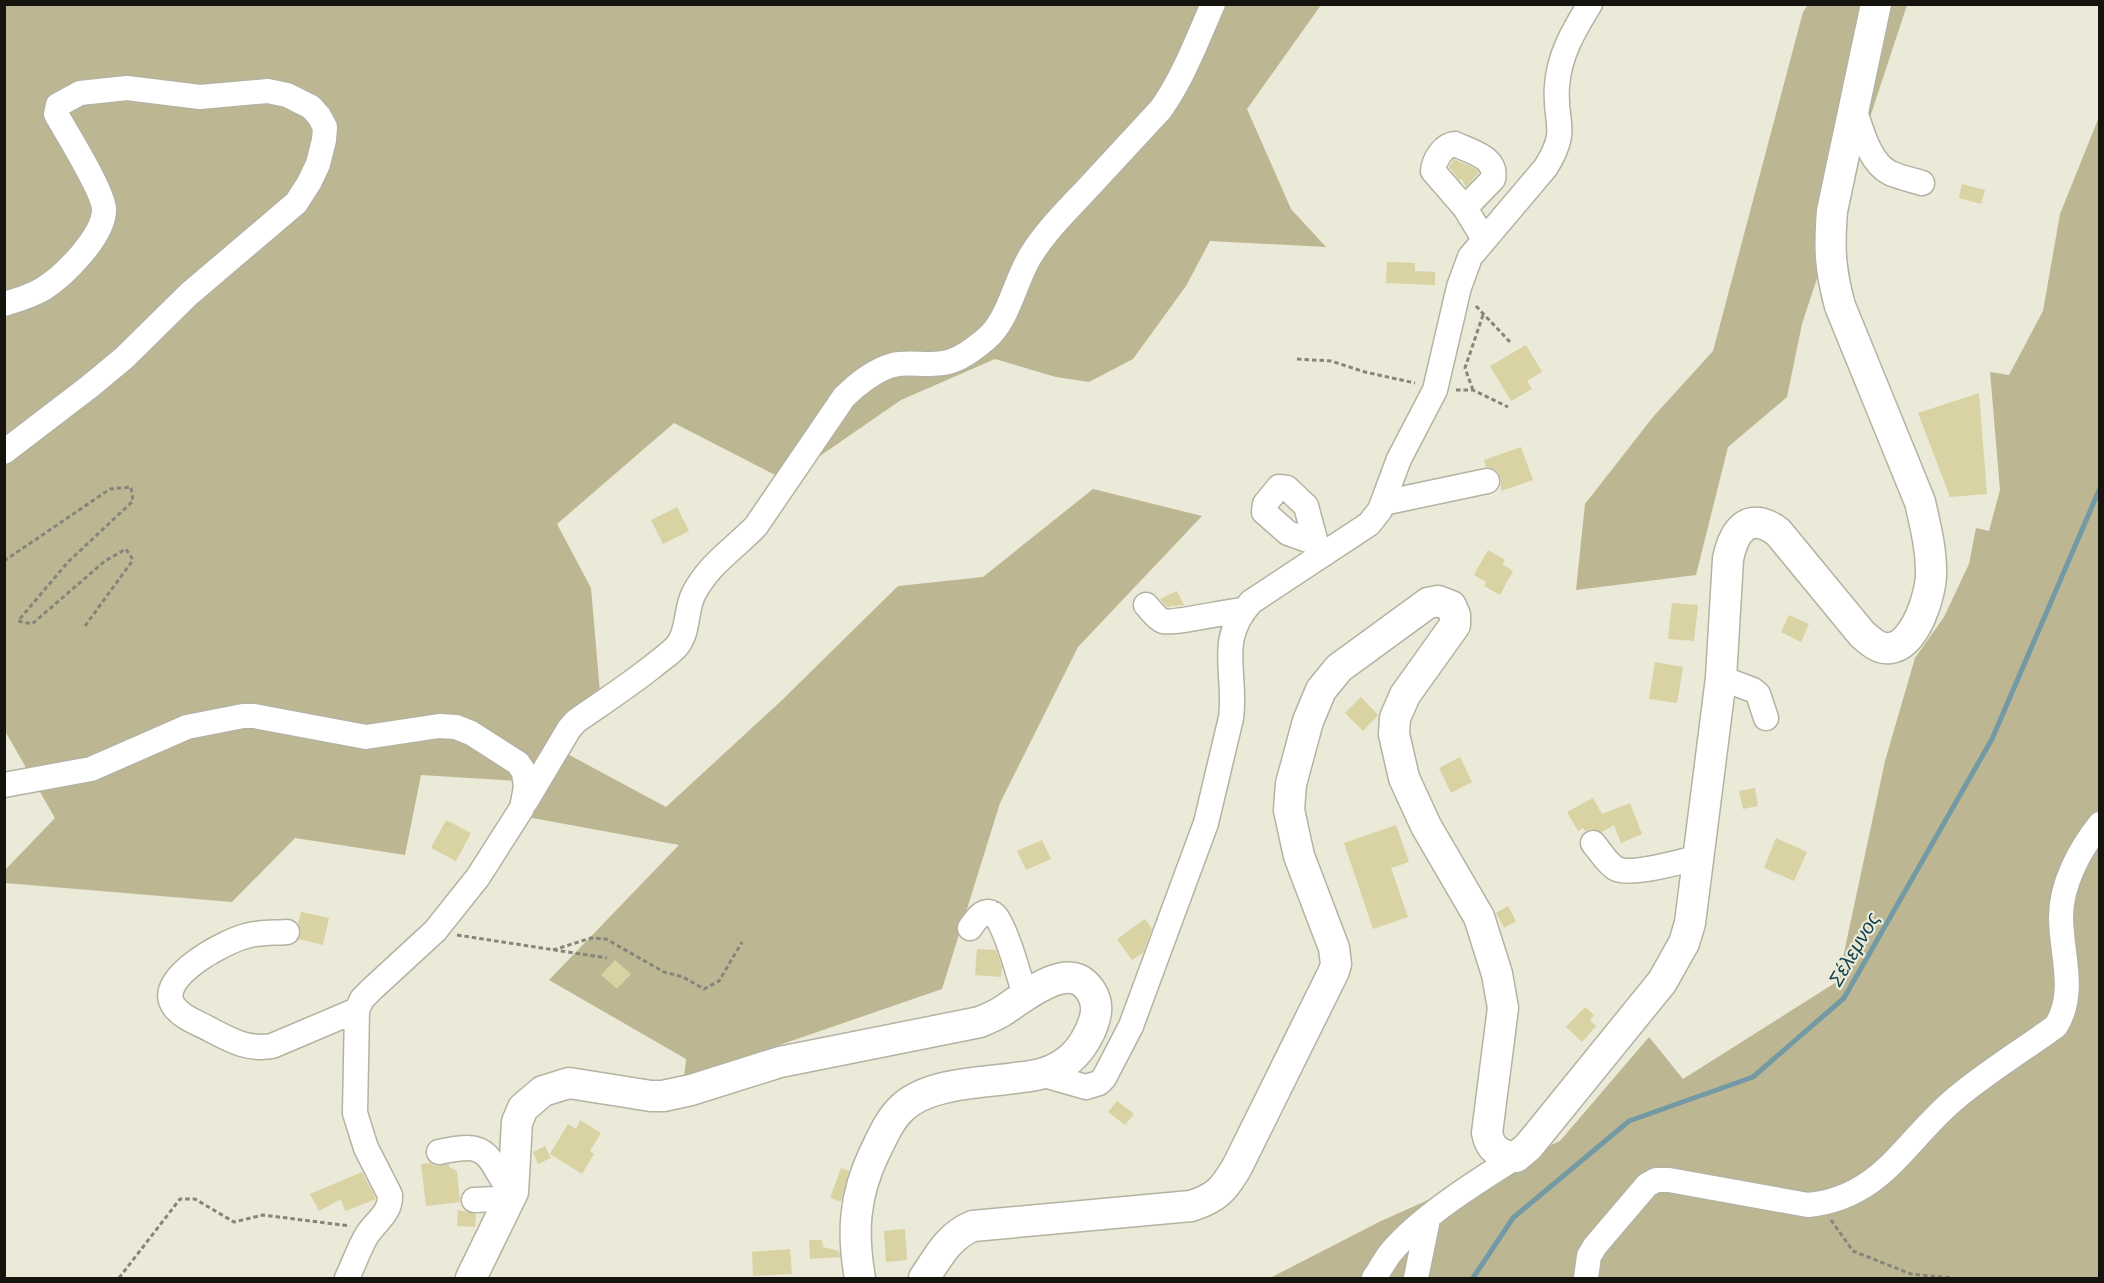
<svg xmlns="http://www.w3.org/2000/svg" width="2104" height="1283" font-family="Poppins,sans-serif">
	<rect width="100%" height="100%" fill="#ebe9d7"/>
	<path fill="#bcb792" d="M4,5H1321L1247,109L1291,209L1326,247L1210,241L1186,286L1133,359L1089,382L1056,377L995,359L901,400L785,480L674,423L557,524L591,588L602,716L560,750L666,807L780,702L898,586L983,577L1093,489L1202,516L1078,647L1000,803L942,989L684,1078L686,1059L549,980L679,845L527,817L520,781L421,775L405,855L295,838L232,902L5,883V870L55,818L5,731Z
		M1808,5H1907L1802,324L1787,397L1728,447L1696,575L1576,590L1585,504L1653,417L1713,351L1803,12Z
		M2099,117V1278H1270L1381,1221L1560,1141L1649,1037L1683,1079L1838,981L1885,761L1915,658L1944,617L1969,564L1976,528L1989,531L2000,490L1990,372L2009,375L2043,311L2060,214Z"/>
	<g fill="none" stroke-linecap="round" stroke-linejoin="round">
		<path stroke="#7399a4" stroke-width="5" d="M1473,1278L1513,1218L1629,1121L1753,1077L1844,998L1992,739L2100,488"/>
	</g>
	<path fill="#d9d2a3" d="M1454,159L1474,168L1479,172L1466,187L1462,179L1459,180L1449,167Z
		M1962,184L1985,190L1981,204L1959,198Z
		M1387,262L1415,263V271L1435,272V285L1386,283Z
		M1526,345L1542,372L1527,381L1532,389L1511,401L1490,366Z
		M1979,393L1987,494L1950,497L1918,413Z
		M1521,447L1533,480L1501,491V479L1498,472L1492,468L1486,467L1484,460Z
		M677,507L689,531L663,544L651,520Z
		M1488,550L1505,560L1502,564L1513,571L1500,595L1484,586L1486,582L1474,575Z
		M1177,591L1184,605L1167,607L1160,599Z
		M1672,603L1698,605L1694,641L1668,639Z
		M1789,615L1809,624L1801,642L1781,632Z
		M1655,662L1683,667L1677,703L1649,699Z
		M1361,697L1378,715L1363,731L1345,713Z
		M1460,757L1472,782L1451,793L1439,768Z
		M1755,788L1758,806L1743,809L1739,791Z
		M1593,798L1602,814L1630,803L1642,834L1621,843L1614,825L1602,832L1591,829L1585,831L1583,828L1578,831L1567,812Z
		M446,820L471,833L456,861L431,848Z
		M1396,825L1409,862L1391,868L1408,917L1373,929L1344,843Z
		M1776,838L1807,852L1794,881L1764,868Z
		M1042,840L1051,859L1026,870L1017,851Z
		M1508,906L1516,921L1504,928L1496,913Z
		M301,912L329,918L323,945L299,939L301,932L298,924Z
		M1145,919L1152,929L1143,953L1132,960L1117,939Z
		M977,949L996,950L1002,967L1001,977L975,975Z
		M615,960L631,974L617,989L601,975Z
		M1585,1007L1594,1015L1590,1020L1596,1026L1582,1042L1566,1027Z
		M1117,1101L1134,1114L1125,1125L1108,1112Z
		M580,1120L601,1133L590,1151L594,1154L582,1174L550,1154L568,1124L576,1129Z
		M545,1146L551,1158L538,1164L533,1152Z
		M430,1163L435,1166L449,1164V1167L457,1171L460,1202L426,1206L421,1164Z
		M841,1168L849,1171L841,1202L830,1198Z
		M362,1172L376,1199L345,1211L341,1199L319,1211L310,1194Z
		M458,1210L476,1214L475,1227L457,1226Z
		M905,1229L907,1260L886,1262L884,1231Z
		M809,1240H822L823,1247L839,1251L840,1257L810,1259Z
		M790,1249L792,1274L753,1276L752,1252Z"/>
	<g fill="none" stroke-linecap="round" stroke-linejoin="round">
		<defs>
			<path id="minor" d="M1853,106C1861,127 1868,162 1890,173C1899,177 1912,180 1922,183
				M1465,208L1493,179C1498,157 1469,151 1455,144C1443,145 1434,160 1433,171L1465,208L1484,239
				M4,304C18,300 31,296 43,289C64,276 105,235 104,209C103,191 67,133 56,114L58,105L80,93L127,88L200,97L268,91L287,95L311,107L319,116L325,127L324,140L318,164L309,183L296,203L189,294L124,358L89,387L4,452
				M1383,503L1487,481
				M1316,543L1288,533L1264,512L1265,504L1279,487L1287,488L1306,506L1316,543L1324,554
				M1146,605C1151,610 1156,618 1163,621C1173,624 1228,611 1244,610
				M1721,678L1753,690L1758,694L1766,718
				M4,785L91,769L187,727L243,716H254L366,737L439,726L456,727L471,733L518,763L524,772L526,787L522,808L478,877L435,931L372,989L362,999L357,1010L355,1113L366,1148L390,1195C391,1213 376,1221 367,1235C359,1248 354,1264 347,1278
				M526,801L569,729L576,721C602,703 628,686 652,667C660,660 670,654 677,646C689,632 685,610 694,593C709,564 734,549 756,526L844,397C856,385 875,370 893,365C909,361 926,366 943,363C959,361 974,349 986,339C1009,320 1015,280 1031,255C1046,231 1067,210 1087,189C1112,162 1137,135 1161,109C1184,76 1197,40 1213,4
				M1593,843C1600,851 1607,863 1615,868C1630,877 1682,861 1700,857
				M970,928C975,921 982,909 992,913C1003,916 1021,982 1025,996
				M287,932C274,933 259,932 246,936C226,941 156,977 173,1005C181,1018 199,1023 211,1030C232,1041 248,1050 272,1046L357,1010
				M1044,1075L1086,1087L1099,1083L1104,1078L1131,1026L1206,823L1231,718C1237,673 1216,640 1251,602L1369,524L1380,510L1399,459L1435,390L1459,287L1470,257L1546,167C1570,128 1554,124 1557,86C1559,55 1574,30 1590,4
				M439,1152C448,1150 458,1148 468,1148C494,1148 495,1177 513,1192
				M474,1200L496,1199L509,1205
				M1374,1278C1380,1270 1385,1259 1392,1251C1422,1216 1476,1182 1516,1157
				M1416,1278L1428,1219
				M1586,1278L1589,1256L1595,1246L1647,1185L1656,1180H1669L1808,1205C1882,1198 1905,1140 1956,1098C1987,1072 2023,1050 2056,1026C2077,992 2061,954 2061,917C2061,884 2080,849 2100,824"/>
			<path id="major" d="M471,1278L513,1192L517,1122L523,1108L543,1091L569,1083L651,1096H663L691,1090L780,1062L980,1022C987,1019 994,1016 1001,1012C1020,1000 1063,963 1085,984C1093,992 1097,1001 1096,1012C1094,1028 1082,1049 1070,1059C1053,1073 1036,1076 1015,1078C981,1083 928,1083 902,1108C889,1120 882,1138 874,1154C854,1196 852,1233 860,1278
				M924,1278C938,1258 948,1236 973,1226L1191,1206C1217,1198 1224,1189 1237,1167L1334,971L1336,964L1334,948L1299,856L1289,810L1291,784L1308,721L1321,690L1339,668L1428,603L1438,601L1451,606L1455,615V625L1405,695L1395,718L1394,734L1404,778L1426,826L1479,917L1497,974L1503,1008L1487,1133C1490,1149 1500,1156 1516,1157L1528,1147L1662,982L1684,943L1690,923L1721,678L1728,559C1734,530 1749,510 1778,532L1862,634C1870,641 1879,650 1890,648C1916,645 1932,592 1931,571C1931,547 1925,525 1920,502L1840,306C1830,269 1829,249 1832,211L1876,4"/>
		</defs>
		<use href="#minor" stroke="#b4b2a1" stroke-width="27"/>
		<use href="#major" stroke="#b4b2a1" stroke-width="33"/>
		<path stroke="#878579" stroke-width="3" stroke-dasharray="4.5 3" stroke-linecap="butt" d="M1476,306L1510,342
			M1297,359L1331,361L1365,372L1415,383
			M1456,390H1473L1508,407
			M1473,390L1465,368L1483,315
			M4,561L110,489L131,487L133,501L68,562L18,621L32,624L105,561L126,549L133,560L85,626
			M457,935L607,958
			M553,950L591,938L606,939L664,972L683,977L704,989L719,981L742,942
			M1831,1220L1853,1251L1911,1274L1952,1278
			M119,1278L180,1199H195L234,1222L263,1215L350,1226"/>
		<use href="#minor" stroke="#fff" stroke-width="24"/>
		<use href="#major" stroke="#fff" stroke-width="30"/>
	</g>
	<g text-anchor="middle" stroke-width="4.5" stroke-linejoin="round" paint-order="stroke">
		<g font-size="20" font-style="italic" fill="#124250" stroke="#ebe9d7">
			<text transform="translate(1854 949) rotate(-60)" y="7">Σέλεμνος</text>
		</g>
	</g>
	<rect width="2104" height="1283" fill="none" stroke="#14130d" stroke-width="12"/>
</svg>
